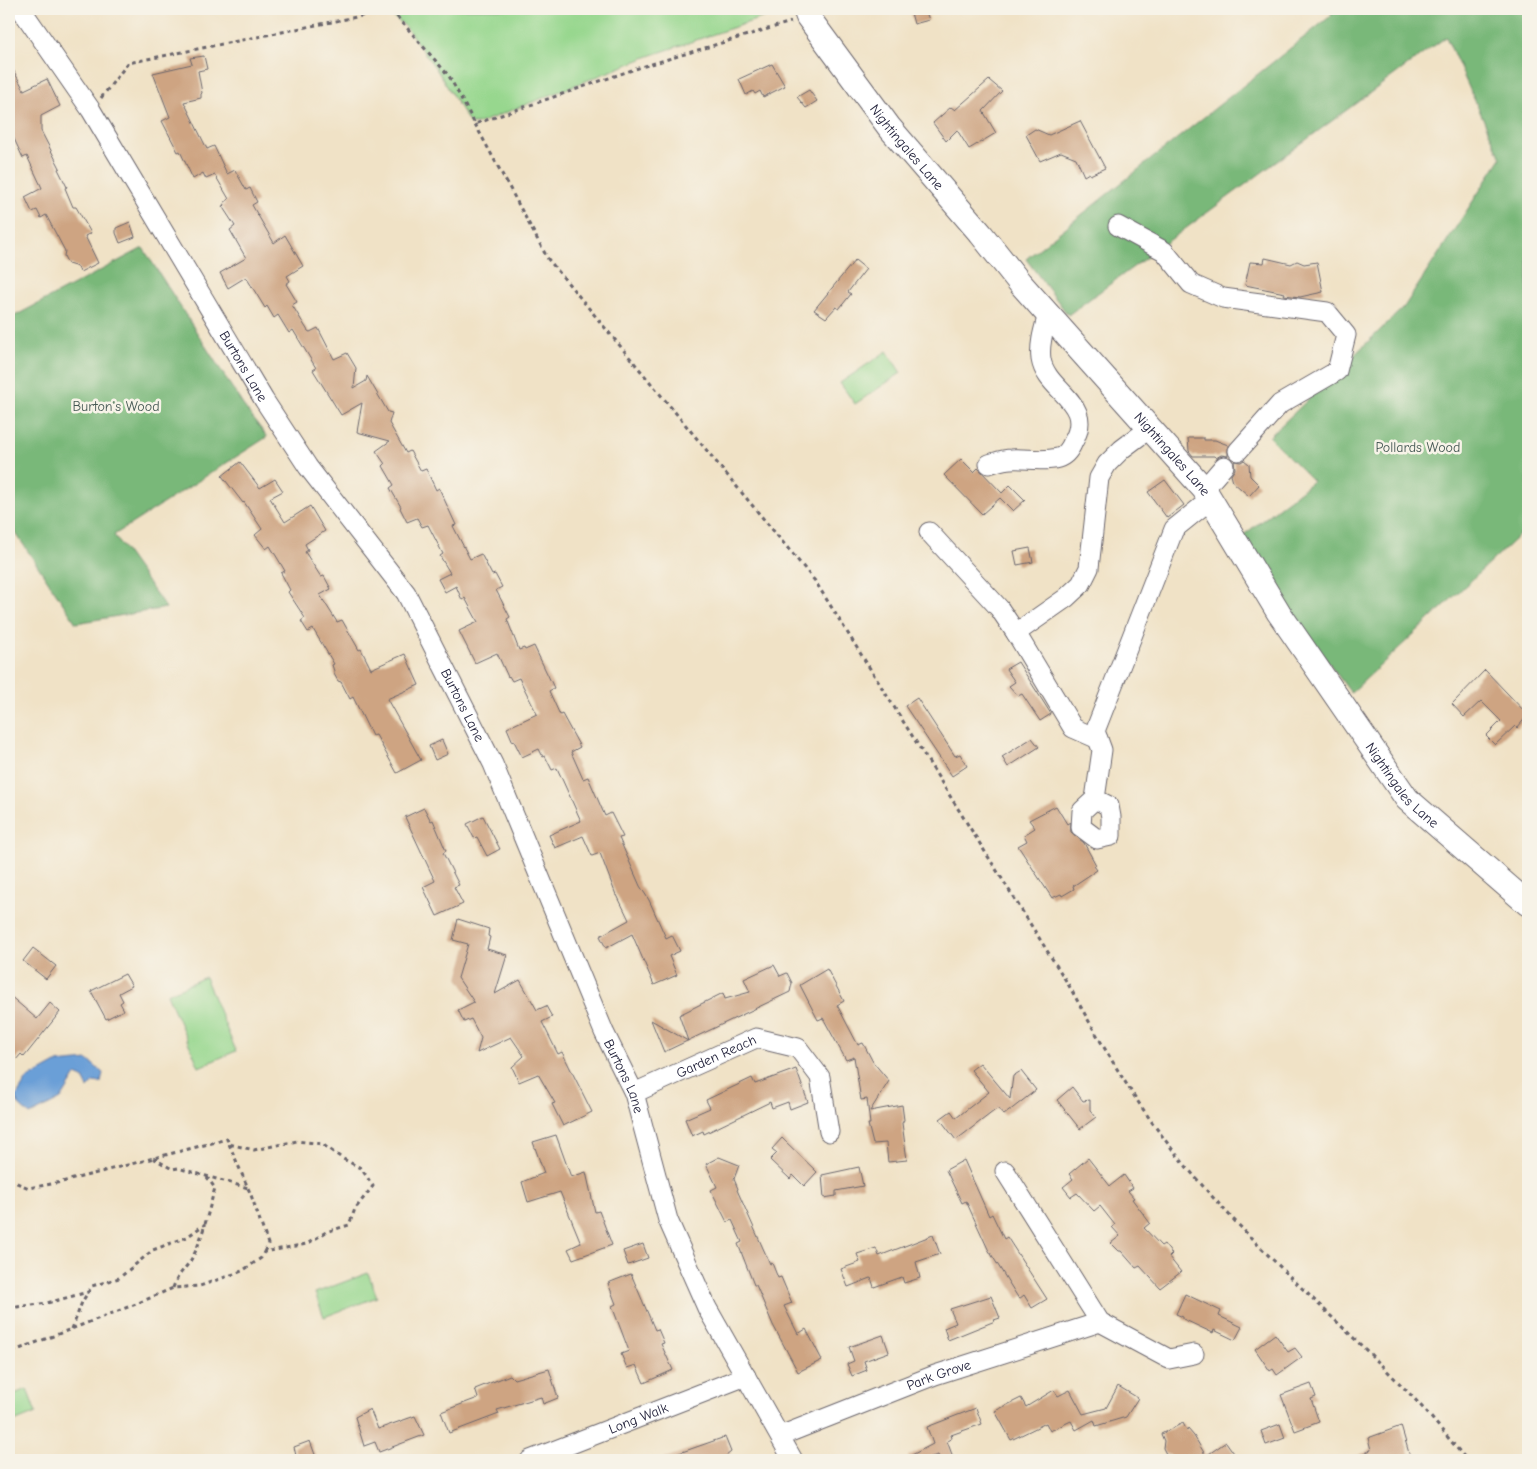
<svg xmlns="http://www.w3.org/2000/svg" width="1537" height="1469" font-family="'Comic Neue',sans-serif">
	<rect width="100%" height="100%" fill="#f7f3e8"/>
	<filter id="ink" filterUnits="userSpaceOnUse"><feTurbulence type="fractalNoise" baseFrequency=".02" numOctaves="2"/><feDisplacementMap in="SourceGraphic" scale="10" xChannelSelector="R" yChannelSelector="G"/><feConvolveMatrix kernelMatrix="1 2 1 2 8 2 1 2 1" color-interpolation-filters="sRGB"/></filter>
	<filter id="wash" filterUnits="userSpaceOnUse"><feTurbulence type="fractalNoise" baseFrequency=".0096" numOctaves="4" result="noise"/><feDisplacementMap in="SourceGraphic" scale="20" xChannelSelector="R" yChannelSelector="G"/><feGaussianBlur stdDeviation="1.12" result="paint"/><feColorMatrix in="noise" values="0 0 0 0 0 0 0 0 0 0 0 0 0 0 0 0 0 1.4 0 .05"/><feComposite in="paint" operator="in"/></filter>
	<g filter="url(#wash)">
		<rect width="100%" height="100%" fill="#f0e2c6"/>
		<path fill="#97d78e" stroke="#5c7c64" d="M383,9H788L649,56L477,124H470L437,70L405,26Z
			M887,351L901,373L855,404L840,383Z
			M205,977L236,1051L199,1067L167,994Z
			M368,1273L377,1297L324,1317L315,1293Z
			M27,1389L36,1413L9,1424V1396Z"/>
		<path fill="#79b879" stroke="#4e6d5a" d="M1329,9H1528V527L1351,693L1237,540L1313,481L1269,437L1404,307L1501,158L1446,37L1068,315L1026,259L1332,15Z
			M143,248L243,405L267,437L114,535L166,608L76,623L9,523V319Z"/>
		<path fill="#6a9fd7" stroke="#466089" d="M88,1060L103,1073L101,1083L93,1082L88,1088L83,1078L76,1075L61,1099L30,1115L18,1104L16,1097L27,1079L56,1063Z"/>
		<g id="blocks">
			<path fill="#cea482" d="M910,9H925L929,20L914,24Z
				M204,56L207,69L198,71L202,93L201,94V98L184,102L207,149L214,146L227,174L235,170L246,190L250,188L257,202L252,205L274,243L285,235L303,266L287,276L290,281L286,284L297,302L292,305L308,331L310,332L318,328L334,359L347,353L356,368L354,388L366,381L367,376L388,412L392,413L389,423L406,453L410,451L421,471L426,469L436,490L439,488L456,525L453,526L470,559L481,554L492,575L495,574L502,587L496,590L510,617L507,619L519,650L524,648L525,650L534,646L554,688L549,691L560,715L562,714L580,747L571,752L583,779L588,777L605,816L611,813L623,837L619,838L640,886L649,900L666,938L672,935L680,951L669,956L677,975L654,985L632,934L606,948L600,936L629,920L617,895H616L600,853L592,856L583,836L555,848L549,835L581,821L557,768L552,770L545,756L543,757L539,749L522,757L514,741L513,742L507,728L537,714L519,678L512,681L509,676L508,677L497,653L475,663L459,631L478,622L465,598L462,600L456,586L445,592L438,579L450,573L440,556L443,554L428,525L422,527L417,518L407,522L400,508L401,507L390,488L394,485L383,466L385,464L376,451L390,441L357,432L362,403L341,415L313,370L316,368L293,330L289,333L278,315L274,318L267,306L265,308L246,277L228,288L220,273L246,258L230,230L235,226L222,206L225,205L224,203L229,199L215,175L206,179L203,173L193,179L180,151L178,152L162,121L170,117L153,73L192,64L190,58Z
				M9,62L24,90L47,79L60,106L41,116V131L60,168L58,169L67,187L65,188L73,207H76L91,233L85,236L98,263L80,272L78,267L68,264L64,256L65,251L46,215L41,218L37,210L32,212L25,197L42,188L27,156L23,158L9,128Z
				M772,64L785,86L763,97L760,91L755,94L753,91L746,95L739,79Z
				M989,80L1002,91L983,111L996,133L969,149L957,130L946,141L933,123L951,107L955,110Z
				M809,90L817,101L806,108L797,97Z
				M1080,121L1105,168L1090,175L1089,173L1084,176L1076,158L1061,152L1040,161L1026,135L1035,129L1049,135Z
				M130,222L135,237L120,243L116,233V228Z
				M1265,258L1291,264L1297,261L1304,264L1317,262L1323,292L1300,297L1284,295L1285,293L1245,285L1250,262L1264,263Z
				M855,260L866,269L848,292L851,294L839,309L836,307L826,318L814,310Z
				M1188,438H1204V440H1215L1228,445V456L1221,455L1216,458L1214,456H1193L1189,451Z
				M961,459L974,472L978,468L1002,493L1010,485L1025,500L1013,511L1000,498L982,514L944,475Z
				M1244,460L1249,464L1250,476L1259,485L1249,496L1233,482L1231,475L1235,469L1234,461L1241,462Z
				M240,462L260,488L275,479L283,491L270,498L285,522L310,506L325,531L305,544L308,550L305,552L321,577L324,576L331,589L320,595L337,622L342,620L359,650L361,649L371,669L405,654L419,685L387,699L421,760L397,773L376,735L372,736L353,697L350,699L341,682L338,681L334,674V671L332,665L334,664L313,629L308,632L301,621L305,618L288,592L290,590L281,573L285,571L278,559L270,546L266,549L255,535L262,529L244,502L243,503L222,476Z
				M1165,480L1184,505L1167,518L1148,492Z
				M1030,548L1033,562L1017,565L1014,551Z
				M1018,662L1051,714L1040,721L1022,694L1018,696L1009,686L1015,682L1006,669Z
				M1485,670L1528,715L1517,728L1515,726L1495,745L1486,736L1501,721L1481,701L1464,717L1452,704Z
				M917,698L955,756L960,754L967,766L952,776L905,706Z
				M1032,738L1039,747L1008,767L1002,757Z
				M442,740L448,754L435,760L429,746Z
				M1056,806L1067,824L1070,822L1071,832L1084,843L1096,865L1094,866L1097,870L1073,886L1074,889L1062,896L1061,894L1052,898L1018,846L1027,841L1024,835L1035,828L1029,820Z
				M424,808L431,821L433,820L446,851L443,853L459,885L454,887L463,904L437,916L423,887L435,881L405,817Z
				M483,816L500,849L487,856L477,837L474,838L467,824Z
				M458,919L489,929L488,936L490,937L487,949L507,955L495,994L520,980L537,1010L546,1006L552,1017L542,1022L558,1054L562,1052L592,1112L563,1126L552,1104L555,1103L538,1074L519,1082L512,1067L524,1056L511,1037L477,1053L481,1038L471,1019L464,1022L458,1010L474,1002L458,978L468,944L453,940Z
				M33,948L56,966L46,979L23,961Z
				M774,965L780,976L787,973L792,983L790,992L664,1052L651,1020L688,1041L679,1015L723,993L725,999L750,992L744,979Z
				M827,969L844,1001L837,1005L858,1045L863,1043L873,1062L889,1081L870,1111L902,1105L904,1120L902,1123L907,1160L888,1162L886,1143L873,1144L868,1124H870L867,1099L861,1100L854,1057L846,1060L823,1018L818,1020L800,985Z
				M125,974L132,986L119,993L123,1001L120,1003L124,1010L106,1019L91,991Z
				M9,995L37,1019L50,1003L60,1012L24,1057L21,1054L9,1068Z
				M980,1063L1010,1099L1013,1076L1021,1071L1036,1090L1004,1115L998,1108L956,1140L940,1119L951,1111L956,1118L989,1092L971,1070Z
				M796,1069L808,1102L790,1109L788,1102L772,1108L770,1102L704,1134L703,1131L692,1136L685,1119L710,1108L706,1100L752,1078L755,1084Z
				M1072,1087L1083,1101L1090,1100V1110L1096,1117L1080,1129L1057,1100Z
				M556,1135L571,1177L586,1172L595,1212L599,1211L612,1245L573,1259L568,1249L581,1243L560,1192L528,1202L522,1182L544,1173L533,1142Z
				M782,1138L817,1172L804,1186L793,1175L790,1179L770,1160L777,1153L772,1149Z
				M719,1157L739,1165L734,1179L738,1189L737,1190L770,1264L772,1263L778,1278L781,1277L792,1303L784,1306L798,1334L806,1329L822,1360L798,1372L773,1325L756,1285H754L738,1244L742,1242L732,1220L727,1222L711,1190L717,1187L706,1164Z
				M1088,1158L1110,1186L1124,1175L1133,1188L1128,1191L1134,1198L1132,1199L1150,1223L1144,1228L1161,1246L1164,1244L1172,1254L1169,1257L1181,1272L1160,1288L1140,1266L1136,1268L1121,1251H1119L1111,1243L1120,1236L1112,1227L1115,1225L1100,1206L1094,1211L1077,1193L1071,1197L1063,1187L1073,1179L1069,1174Z
				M964,1160L989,1216L992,1214L1004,1239L1007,1237L1047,1299L1032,1308L1024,1295L1019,1299L988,1249L966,1201L962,1203L946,1170Z
				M859,1167L863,1186L836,1191V1196L824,1198L822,1175Z
				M933,1235L940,1254L916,1262L920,1278L904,1283L902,1277L874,1287L871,1278L848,1287L841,1269L860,1262L857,1254L876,1248L879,1256Z
				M643,1244L648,1258L628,1265L623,1251Z
				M631,1274L655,1330L658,1329L664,1343L661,1344L673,1370L644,1383L636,1365L627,1368L621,1354L629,1351L612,1306L616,1304L608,1283Z
				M1185,1294L1221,1311L1219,1316L1242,1327L1235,1340L1214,1330L1213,1333L1183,1319V1317L1176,1314Z
				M991,1296L1000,1318L994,1320L995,1321L948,1340L944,1328L956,1323L950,1309Z
				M1275,1334L1288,1352L1295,1348L1302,1357L1277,1375L1273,1369L1270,1371L1255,1349Z
				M883,1335L889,1352L864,1361L867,1370L852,1376L847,1364L854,1361L849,1347Z
				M549,1369L558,1398L543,1404L541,1397L497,1410L499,1414L449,1433L441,1412L478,1398L475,1389L510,1375L514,1379Z
				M1311,1384L1316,1397L1311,1399L1319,1422L1295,1431L1281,1395Z
				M1118,1386L1138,1398L1126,1417L1096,1426L1094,1420L1076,1430L1071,1421L1050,1431L1046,1423L1011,1440L995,1411L1021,1398L1026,1407L1054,1390L1058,1396L1070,1390L1083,1414L1106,1408Z
				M976,1408L982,1424L951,1435L952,1438L947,1441L954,1460H940L938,1455L922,1460H910L908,1457L933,1444L927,1427Z
				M370,1409L378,1429L415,1416L424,1435L379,1452L375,1442L364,1446L355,1417Z
				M1183,1423L1187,1431L1188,1429L1194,1436L1206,1456L1226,1442L1236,1456L1230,1460H1174L1171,1456L1166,1454L1163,1448L1164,1441L1161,1434Z
				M1280,1424L1285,1438L1266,1445L1261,1431Z
				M1401,1426L1411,1460H1347L1371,1450L1368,1438Z
				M725,1437L731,1452L726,1456L728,1460H666L665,1458Z
				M310,1441L317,1460H297L294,1447Z"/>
		</g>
	</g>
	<g filter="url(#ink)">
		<use href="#blocks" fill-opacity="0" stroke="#6a656c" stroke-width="1"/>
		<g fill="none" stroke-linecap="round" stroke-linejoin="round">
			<defs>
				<g id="minor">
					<path id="s1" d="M21,9L91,110L264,400L308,467L406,593L493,764L604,1032L634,1093L668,1220L707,1308L793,1460"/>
					<path d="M1118,226L1164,251L1191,284L1223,298L1327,312L1346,335L1337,371L1280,404L1238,451"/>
					<path d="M989,464C996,462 1004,459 1011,459C1026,458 1043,462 1058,458C1065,456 1070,449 1073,442C1096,402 1046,392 1041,359C1039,344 1044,329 1048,314"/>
					<path d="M1204,489L1224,466"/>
					<path d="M929,532L999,608L1016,633L1073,728L1098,739"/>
					<path d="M1016,633L1066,598L1081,584L1089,568L1099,478L1107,464L1122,449L1150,428"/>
					<path d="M1095,799L1082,811L1081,827L1097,839L1111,836V817L1109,806L1095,799L1102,750L1095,731L1174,529L1211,499"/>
					<path id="s2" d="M634,1093L756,1038L798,1048L820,1077L829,1132"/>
					<path d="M1005,1171L1100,1322L1169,1359L1194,1354"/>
					<path id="s3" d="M780,1436L935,1375L1100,1322"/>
					<path id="s4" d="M530,1460L746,1376"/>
				</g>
				<g id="major">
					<path id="s5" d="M805,9L808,17L889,127L981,234L1020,283L1204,489L1279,613L1407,799L1528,904"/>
				</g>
			</defs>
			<use href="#minor" stroke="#6a656c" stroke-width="21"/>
			<use href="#major" stroke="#6a656c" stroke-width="26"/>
			<path stroke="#6a656c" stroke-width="3" stroke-dasharray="4 4" stroke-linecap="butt" d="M101,98L128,63L381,12H393L449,76L475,124L635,69L791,22
				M475,124L548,259L815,581L1068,984C1103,1047 1139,1110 1185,1165C1252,1246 1332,1314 1405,1389C1427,1411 1447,1437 1467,1460
				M229,1144L251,1195L268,1244L264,1252
				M153,1158L172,1169L178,1168L248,1188
				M9,1180L29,1188L62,1182L227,1139L229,1144L254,1150L297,1141L322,1144L343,1159L361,1168L373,1186L355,1209L349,1225L326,1232L307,1244L264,1252L261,1258L242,1271L200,1286L173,1288L136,1304L9,1353
				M173,1288C178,1273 185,1270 192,1258C202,1241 209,1208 215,1188L207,1177
				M9,1311L17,1307L47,1303L88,1292
				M72,1329L82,1302L92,1286L119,1278L153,1250L187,1237L205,1224"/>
			<use href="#minor" stroke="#fff" stroke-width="19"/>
			<use href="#major" stroke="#fff" stroke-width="24"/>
		</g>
	</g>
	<g text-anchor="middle" stroke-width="5" stroke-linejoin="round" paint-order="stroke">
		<g font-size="14" fill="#22223b" stroke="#f7f3e8">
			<text dy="5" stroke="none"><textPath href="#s5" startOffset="172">Nightingales Lane</textPath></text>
			<text dy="5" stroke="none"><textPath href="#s1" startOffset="421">Burtons Lane</textPath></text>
			<text dy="5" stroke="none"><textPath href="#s5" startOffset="578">Nightingales Lane</textPath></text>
			<text dy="5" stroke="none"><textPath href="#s1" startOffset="826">Burtons Lane</textPath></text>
			<text dy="5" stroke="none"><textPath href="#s5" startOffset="982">Nightingales Lane</textPath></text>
			<text dy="5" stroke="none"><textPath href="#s2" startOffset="90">Garden Reach</textPath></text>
			<text dy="5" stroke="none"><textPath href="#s1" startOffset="1231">Burtons Lane</textPath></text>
			<text dy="5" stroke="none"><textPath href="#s3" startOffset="170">Park Grove</textPath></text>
			<text dy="5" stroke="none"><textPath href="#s4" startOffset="116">Long Walk</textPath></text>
		</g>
		<g font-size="14" fill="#455854" stroke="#f7f3e8">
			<text x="116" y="411">Burton's Wood</text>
			<text x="1418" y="452">Pollards Wood</text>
		</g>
	</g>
	<rect width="1537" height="1469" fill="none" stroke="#f7f3e8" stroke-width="30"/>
</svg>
